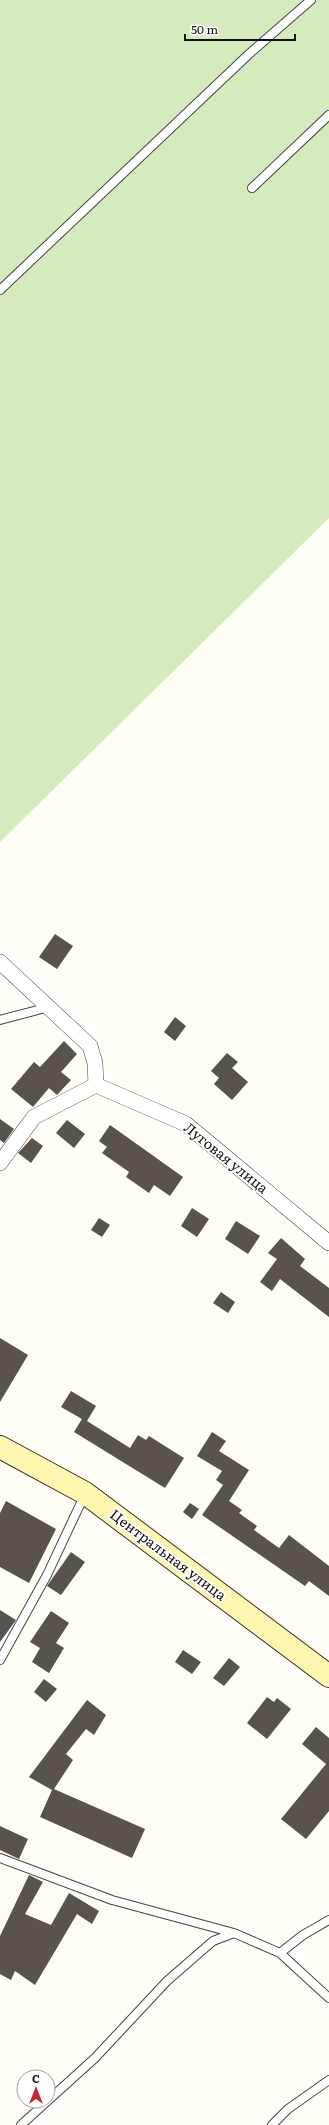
<svg xmlns="http://www.w3.org/2000/svg" width="329" height="2125" font-family="Literata,serif">
	<rect width="100%" height="100%" fill="#fffdf5"/>
	<path fill="#d5ebbd" d="M0,0H329V518L0,842Z"/>
	<path fill="#5a524d" d="M55,934L73,946L57,969L39,957Z
		M175,1017L186,1026L175,1041L164,1032Z
		M64,1041L77,1054L61,1072L71,1080L57,1095L49,1088L33,1107L11,1089L34,1062L40,1067Z
		M227,1053L238,1062L232,1068L248,1082L232,1100L214,1084L219,1078L211,1071Z
		M0,1119L14,1129L4,1143L0,1140Z
		M67,1120L85,1134L74,1148L56,1133Z
		M110,1125L183,1177L170,1196L154,1185L149,1193L126,1177L129,1172L102,1153L107,1147L99,1141Z
		M32,1138L43,1146L31,1163L18,1153Z
		M192,1208L209,1219L197,1237L181,1226Z
		M99,1218L110,1225L102,1237L91,1230Z
		M236,1221L260,1236L248,1254L225,1239Z
		M281,1238L305,1259L300,1266L329,1288V1317L280,1279L272,1291L260,1282L277,1259L268,1253Z
		M221,1292L235,1302L228,1313L213,1303Z
		M0,1338L28,1355L0,1402Z
		M71,1391L96,1406L87,1421L130,1448L138,1435L146,1440L149,1436L184,1458L165,1488L74,1432L82,1419L61,1407Z
		M212,1432L226,1441L219,1451L249,1470L229,1501L242,1510L239,1513L257,1526L254,1530L279,1548L289,1535L329,1566V1596L309,1581L305,1586L202,1515L223,1485L216,1480L222,1471L197,1456Z
		M6,1501L56,1529L29,1583L0,1567V1513Z
		M190,1503L199,1509L192,1519L183,1512Z
		M71,1552L85,1562L61,1595L47,1586Z
		M0,1610L16,1620L0,1642Z
		M51,1611L69,1623L56,1643L64,1648L49,1673L32,1662L40,1648L30,1642Z
		M183,1650L201,1662L192,1674L175,1662Z
		M229,1658L240,1667L224,1686L213,1678Z
		M44,1679L57,1689L46,1702L34,1692Z
		M267,1697L274,1702L277,1698L291,1709L267,1739L247,1723Z
		M87,1700L106,1715L94,1735L86,1729L66,1754L73,1760L54,1789L145,1829L132,1858L40,1817L52,1790L29,1777Z
		M316,1727L329,1738V1811L306,1839L281,1819L326,1764L302,1744Z
		M0,1826L28,1839L19,1859L0,1850Z
		M29,1875L43,1882L25,1914L51,1925L69,1893L99,1911L92,1924L77,1914L35,1985L15,1971L11,1980L0,1974V1936Z"/>
	<g fill="none" stroke-linecap="round" stroke-linejoin="round">
		<defs>
			<path id="lane" d="M252,188L329,115
				M0,290L249,54L311,0
				M0,1020L49,1007
				M0,1660L47,1575L85,1494
				M0,1858L112,1900L234,1933
				M280,1953L303,1935L329,1920
				M21,2125L95,2058L167,1981L213,1941L234,1933L280,1953L329,1998
				M272,2125L288,2109L329,2080"/>
			<path id="street" d="M0,962L90,1046L95,1063L96,1085
				M0,1163L34,1117L96,1085L186,1124L329,1243"/>
			<path id="secondary" d="M0,1447L85,1493L329,1676"/>
		</defs>
		<use href="#lane" stroke="#444" stroke-width="10"/>
		<use href="#street" stroke="#444" stroke-width="16"/>
		<use href="#secondary" stroke="#333" stroke-width="24"/>
		<use href="#lane" stroke="#fff" stroke-width="8"/>
		<use href="#street" stroke="#fff" stroke-width="15"/>
		<use href="#secondary" stroke="#fff6b0" stroke-width="22"/>
	</g>
	<g text-anchor="middle" stroke-width="4" stroke-linejoin="round" paint-order="stroke">
		<g font-size="14" fill="#111" stroke="#fff">
			<text transform="translate(226 1158) rotate(39)" y="5">Луговая улица</text>
			<text transform="translate(168 1555) rotate(37)" y="5">Центральная улица</text>
		</g>
	</g>
	<g transform="translate(36 2089)"><circle r="19" fill="#ffffff" stroke="#a0a0a0"/>
	<path d="M0-3L7 15L0 10L-7 15Z" fill="#c4262e"/>
	<text y="-6" font-size="11" font-weight="bold" text-anchor="middle" fill="#111111">С</text>
	</g>
	<path d="M185 34v6h110v-6" fill="none" stroke="#111111" stroke-width="2"/>
	<text x="191" y="34" font-size="12" fill="#111111" stroke="#ffffff" stroke-width="3" paint-order="stroke">50 m</text>
</svg>
